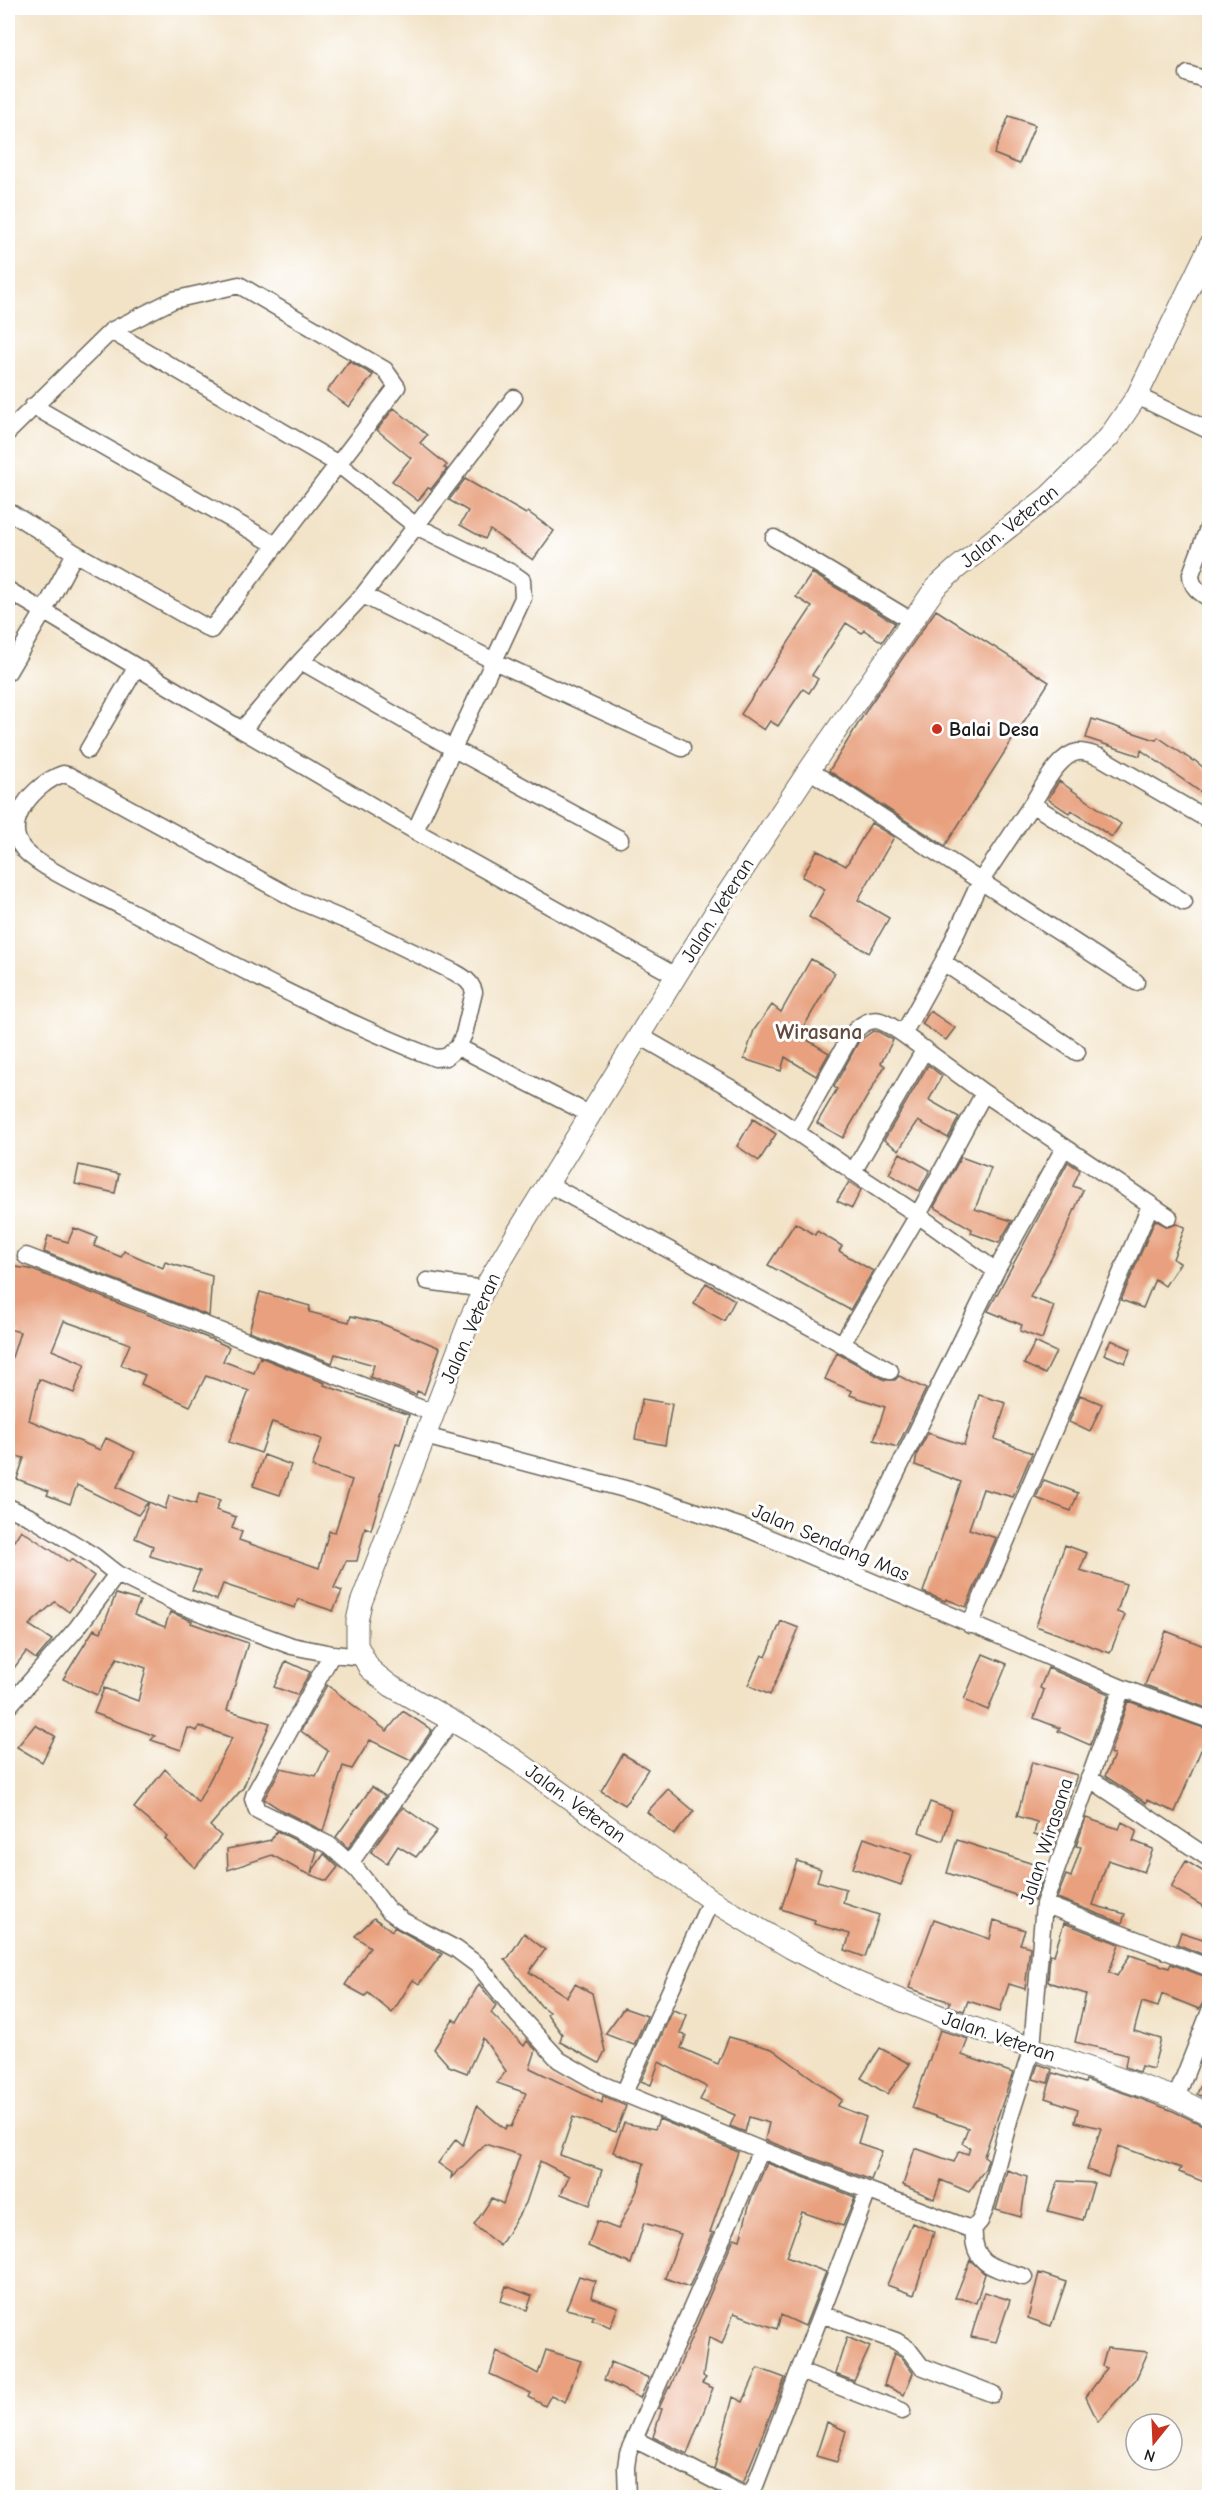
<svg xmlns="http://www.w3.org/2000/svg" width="1217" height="2505" font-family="'Comic Neue',sans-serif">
	<rect width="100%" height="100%" fill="#fff"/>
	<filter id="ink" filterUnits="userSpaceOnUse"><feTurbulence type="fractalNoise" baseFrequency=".0167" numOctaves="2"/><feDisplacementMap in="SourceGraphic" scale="12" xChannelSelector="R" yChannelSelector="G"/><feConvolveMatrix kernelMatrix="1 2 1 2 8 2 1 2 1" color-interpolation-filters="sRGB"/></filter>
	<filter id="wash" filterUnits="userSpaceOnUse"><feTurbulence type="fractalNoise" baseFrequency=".008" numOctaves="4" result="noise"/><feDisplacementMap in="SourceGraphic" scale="24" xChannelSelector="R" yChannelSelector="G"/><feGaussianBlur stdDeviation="1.35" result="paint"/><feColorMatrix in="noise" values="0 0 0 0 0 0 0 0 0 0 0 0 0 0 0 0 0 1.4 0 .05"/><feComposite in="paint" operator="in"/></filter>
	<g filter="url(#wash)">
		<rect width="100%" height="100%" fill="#f2e3c7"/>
		<g id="blocks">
			<path fill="#e8a07e" d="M1009,116L1035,125L1019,164L994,154Z
				M349,361L373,375L349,407L327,391Z
				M394,408L427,435L420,443L447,465L444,468L447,469L431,489L428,488L418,501L392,481L411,458L377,430Z
				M465,479L526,514L528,512L554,531L533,560L490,530L485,539L460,525L468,511L449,500Z
				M812,573L895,623L882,642L864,630L862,633L846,623L812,675L818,679L809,693L803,689L778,726L770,721L764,730L741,714L812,607L796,597Z
				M936,610L1049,682L945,846L829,771L869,706Z
				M1092,719L1156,740L1158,737L1193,761L1194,760L1209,772V798L1141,750L1140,756L1086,738Z
				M1059,781L1121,824L1112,837L1071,810L1069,813L1048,799Z
				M871,823L894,837L858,900L889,918L869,953L809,917L825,889L802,877L817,850L846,866Z
				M811,959L835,973L799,1035L829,1053L816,1076L785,1057L781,1071L744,1059L754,1030L772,1005L781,1012Z
				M930,1011L955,1028L946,1040L922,1024Z
				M873,1031L879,1032L893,1040L881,1063L885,1066L843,1138L817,1123L837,1089L834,1087L859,1041Z
				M928,1065L942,1076L929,1100L959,1117L948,1138L918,1121L899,1150L884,1140Z
				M753,1119L776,1134L759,1161L737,1146Z
				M900,1153L930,1170L919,1191L889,1174Z
				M961,1157L991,1168L975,1209L1012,1221L999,1243L971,1233L972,1229L934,1207Z
				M1068,1162L1080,1170L1073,1186L1083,1190L1064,1235L1030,1297L1054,1306L1042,1339L1020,1331L1022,1325L988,1311Z
				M79,1165L119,1174L115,1193L75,1184Z
				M849,1182L861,1190L852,1208L837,1201Z
				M1155,1220L1168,1227L1177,1224L1185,1227L1173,1259L1180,1263L1165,1286L1155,1279L1143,1308L1121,1300Z
				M795,1223L815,1235L817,1231L842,1246L839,1251L873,1271L850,1310L768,1265Z
				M74,1228L97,1237L94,1246L121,1257L124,1251L163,1268L165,1262L212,1276L209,1316L44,1252L48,1236L68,1242Z
				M8,1266L30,1269L208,1338L229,1347L223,1361L254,1373L260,1357L325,1383L324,1385L409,1415L400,1444L396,1443L371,1530L365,1527L357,1561H346L334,1588L342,1591L333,1611L298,1599L295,1608L223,1584L217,1600L192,1590L200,1571L150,1556L153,1546L135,1538L149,1502L165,1509L169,1496L196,1504L199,1494L220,1500L216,1510L236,1517L232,1528L242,1532L239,1540L319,1568L329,1531L335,1532L352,1480L312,1467L322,1439L272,1422L261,1453L229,1442L249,1391L206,1376L190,1406L141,1384L145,1375L121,1365L130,1344L64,1321L52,1350L85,1364L74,1393L39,1379L29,1420L100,1450L106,1438L135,1452L117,1487L148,1502L138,1515L77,1485L70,1504L47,1495L49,1491L17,1479L24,1458L8,1454V1370L20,1332L8,1329Z
				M706,1283L735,1300L724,1321L694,1304Z
				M260,1292L310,1306L309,1312L349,1322L351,1316L380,1323L440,1348L424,1394L417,1391L416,1395L370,1377L374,1365L335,1354L332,1363L249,1331Z
				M1111,1340L1131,1349L1125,1363L1104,1354Z
				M1035,1342L1056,1352L1045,1374L1024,1364Z
				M837,1353L885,1380H895L899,1376L926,1389L897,1447L874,1440L885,1407L850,1395L852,1391L825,1379Z
				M979,1395L1006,1403L995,1439L1032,1453L1013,1497L983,1489L969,1529L996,1538L966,1607L946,1599L945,1601L923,1592L961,1482L915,1465L917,1454L928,1433L964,1445Z
				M1080,1395L1102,1404L1090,1432L1069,1422Z
				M642,1399L672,1404L665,1445L635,1439Z
				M264,1455L291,1465L280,1495L253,1486Z
				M1044,1480L1078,1493L1071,1511L1036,1498Z
				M21,1530L69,1562L71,1559L94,1576L69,1612L55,1602L29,1625L52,1640L36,1659L26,1652L8,1676V1550Z
				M1065,1545L1087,1553L1080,1570L1126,1584L1117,1612L1125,1615L1110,1653L1036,1626Z
				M116,1594L140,1601L134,1615L165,1627L170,1612L192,1621L191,1623L248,1643L227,1710L270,1723L243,1788L210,1826L221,1836L195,1868L165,1839L168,1837L134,1808L165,1769L198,1802L232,1738L199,1726L197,1731L188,1728L181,1750L151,1740L155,1736L94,1713L104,1688L138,1701L146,1668L117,1658L97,1695L63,1679L94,1629L101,1632Z
				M781,1621L799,1628L770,1695L748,1685L762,1655L766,1657Z
				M1166,1631L1209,1648V1709L1145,1685Z
				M983,1654L1007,1664L988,1710L964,1700Z
				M286,1661L310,1672L297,1695L274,1687Z
				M1048,1668L1109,1694L1090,1745L1058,1731L1060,1728L1034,1718L1044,1690L1040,1688Z
				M327,1685L387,1731L403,1711L432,1730L411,1760L370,1740L352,1769L343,1766L323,1831L281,1810L264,1799L281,1768L316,1776L328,1751L301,1731Z
				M1128,1701L1209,1730V1754L1201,1750L1175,1812L1147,1800L1146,1803L1105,1776L1114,1755L1110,1753Z
				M35,1725L55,1736L42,1762L17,1747Z
				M623,1754L648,1769L625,1805L601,1791Z
				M1032,1762L1077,1775L1056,1840L1034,1835L1037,1822L1017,1816Z
				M372,1787L385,1796L348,1848L336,1837Z
				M668,1789L694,1811L674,1835L647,1812Z
				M930,1802L952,1810L943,1841L919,1832Z
				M403,1807L437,1831L416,1857L398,1846L387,1863L371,1852Z
				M1086,1818L1119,1829L1122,1822L1137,1830L1133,1841L1153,1849L1144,1872L1108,1860L1093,1905L1125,1914L1122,1923L1057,1898L1066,1875L1071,1877L1081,1847L1076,1846Z
				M277,1831L317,1851L311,1873L324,1854L338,1867L327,1881L301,1871L272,1855L228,1870L227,1849L271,1840Z
				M864,1838L912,1855L901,1885L853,1868Z
				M957,1840L1046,1868L1034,1901L947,1873Z
				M797,1861L821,1869L817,1881L846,1889L843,1903L879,1915L865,1957L845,1950L850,1934L814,1924L815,1920L781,1909Z
				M1186,1861L1209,1875V1910L1171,1887Z
				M374,1918L392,1931L394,1927L442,1954L419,1984L413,1980L392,2013L368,1993L365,1996L345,1985L370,1947L355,1936Z
				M934,1919L990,1939L994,1920L1025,1930L1020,1944L1030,1947L1025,1989L1009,1984L1000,2011L968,2001L964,2011L948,2006L950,2002L909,1988Z
				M1064,1923L1119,1944L1109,1972L1117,1976L1130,1955L1169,1968L1171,1964L1209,1978V2001L1203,2003L1199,2009L1162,1994L1158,2007L1142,2002L1134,2031L1161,2039L1153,2069L1141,2066L1139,2072L1125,2067L1127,2055L1075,2042L1086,1994L1048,1982L1050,1954L1054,1955Z
				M1181,1932L1209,1941V1957L1177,1944Z
				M524,1933L545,1950L529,1972L567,1997L575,1984L592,1993L605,2051L599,2063L560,2042L562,2034L547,2014L549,2012L541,2006L504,1959L508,1958Z
				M479,1984L496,2005L491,2013L524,2046L527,2041L536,2050L530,2068L602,2103L603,2096L626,2106L616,2132L573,2117L560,2155L602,2170L590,2205L561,2194L569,2176L540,2161L526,2203L500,2246L474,2225L492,2198L503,2204L520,2155L485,2144L451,2178L452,2173L438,2163L456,2139L463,2145L477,2106L505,2129L507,2125L511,2127L526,2093L497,2083L506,2071L483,2038L467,2073L449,2066L434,2049L453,2019L457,2022Z
				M624,2008L647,2016L634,2045L605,2034Z
				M673,2010L687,2015L680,2034L686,2035L681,2048L718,2064L729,2037L772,2049L842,2100L837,2106L866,2117L858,2143L882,2151L871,2180L765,2140L769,2123L749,2117L745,2132L730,2126L735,2115L700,2100L707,2087L659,2062L651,2085L641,2081Z
				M940,2030L968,2039L962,2055L1013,2073L984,2156L988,2159L985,2169L969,2192L941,2180L934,2199L903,2185L915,2148L954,2162L959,2151L968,2154L970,2148L962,2143L968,2128L912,2108Z
				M880,2048L910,2064L887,2094L861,2078Z
				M1038,2064L1052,2069L1048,2083L1033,2079Z
				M1209,2066V2100L1197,2094Z
				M1053,2073L1085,2083L1086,2080L1133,2096L1173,2111L1209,2128V2184L1179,2172L1181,2168L1118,2146L1108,2177L1087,2170L1101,2128L1075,2122L1078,2109L1045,2098Z
				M659,2119L738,2152L710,2232L713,2233L689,2287L665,2278L681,2234L644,2223L631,2264L588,2246L597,2221L618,2229L639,2186L644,2163L613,2152L624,2123L655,2129Z
				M767,2163L855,2197L843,2226L802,2212L786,2257L826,2272L805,2326L781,2315L777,2329L734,2313L722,2344L709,2337L703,2376L706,2378L702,2383L713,2388L687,2454L653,2437L662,2409L659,2408L669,2387L670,2388L734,2238L740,2240L750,2202Z
				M1007,2170L1027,2177L1021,2217L996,2210Z
				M1058,2181L1094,2183L1083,2220L1048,2211Z
				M912,2223L934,2232L914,2295L887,2285Z
				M970,2260L985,2274L976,2303L966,2299L955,2298Z
				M1039,2273L1066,2282L1051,2326L1028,2318Z
				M579,2276L595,2281L591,2297L618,2307L610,2327L592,2319L594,2316L566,2309Z
				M506,2286L532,2296L527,2310L501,2301Z
				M984,2292L1010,2300L996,2342L971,2337Z
				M847,2337L870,2347L854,2381L835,2374Z
				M1107,2348L1148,2352L1136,2379L1098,2422L1086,2397L1107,2368L1102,2366Z
				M546,2350L581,2361L565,2402L551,2395L545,2406L529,2397L531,2393L490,2374L497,2351L538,2374Z
				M894,2353L901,2357L913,2373L904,2395L884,2385Z
				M611,2362L649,2378L640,2398L604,2380Z
				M758,2368L785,2378L743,2483L714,2469L733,2397L743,2402Z
				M827,2422L846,2431L837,2462L816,2456Z"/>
		</g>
	</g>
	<g filter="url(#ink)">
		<use href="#blocks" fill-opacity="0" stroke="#676258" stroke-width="1.5"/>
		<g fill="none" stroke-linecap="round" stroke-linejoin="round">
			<defs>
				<path id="minor" d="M1188,74L1210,81
					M111,331L338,464L416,526L512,573L522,580L523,598L415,831
					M1137,396L1210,431
					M33,406L276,545
					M8,432L111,331L173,300L239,285L385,370L397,387L211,630L75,553L8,511
					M1210,523L1191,574C1191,587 1199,592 1210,599
					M774,538L912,621
					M8,590L242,730
					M363,595L514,398
					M301,661L454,749L620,839
					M8,672L44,611L75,553
					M88,750L136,668
					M809,770L1136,982
					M1032,804C1042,789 1059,754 1078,752C1085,751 1093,755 1100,757L1205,818
					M943,962L1077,1052
					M676,976L415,831L242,730L301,661L363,595L494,661L682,748
					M640,1036L748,1098L868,1182L918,1215L984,1093
					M458,1047L464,1034L474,992C471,981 463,977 454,972L357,925L299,901L70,776L63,774C35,783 0,823 24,850C43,870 97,893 123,907C225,961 328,1016 435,1058L446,1057L458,1047L591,1115
					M797,1131L851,1035C871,1012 881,1019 903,1034
					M853,1172L925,1049
					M548,1184L842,1344
					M1169,1217L984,1093L903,1034L943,962L980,882L1032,804L1184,902
					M26,1256L433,1413
					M427,1281L484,1289
					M890,1371L842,1344L918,1215L996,1271
					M425,1436L640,1493L748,1529L1122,1688L1210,1720
					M8,1507L34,1519L94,1556L117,1574L180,1605L292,1646L332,1654L363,1657
					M848,1571L996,1271L1064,1148
					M970,1625L1150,1206
					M332,1654L255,1793L253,1799L257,1810L329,1845L357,1870L388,1910L403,1921L456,1949L479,1966L518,2015L559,2060L601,2084L761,2150L965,2227L974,2228L980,2221L985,2209L1010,2117L1032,2048L1044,1904L1122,1688
					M8,1707L77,1628L117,1574
					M1089,1778L1210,1859
					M350,1863L452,1720
					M1044,1904L1210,1968
					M624,2093L711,1900
					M1176,2098L1210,2011
					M974,2228C971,2265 994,2268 1024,2277
					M821,2314L896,2341L908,2349L921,2366L993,2394
					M800,2371L902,2411
					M634,2439L737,2492L743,2494L753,2491L868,2191
					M627,2498L626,2467L628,2453L761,2150"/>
				<path id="tertiary" d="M1210,245L1137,396L1109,437L1049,496L957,568L936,587L809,770L721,903L516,1235L484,1289L470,1319L361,1603L357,1621V1645L369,1668L378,1676L391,1686L473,1733L517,1761L711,1900L791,1948L858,1983L945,2018L1176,2098L1210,2115"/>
			</defs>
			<use href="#minor" stroke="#676258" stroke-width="19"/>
			<use href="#tertiary" stroke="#676258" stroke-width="23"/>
			<use href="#minor" stroke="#fff" stroke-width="16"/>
			<use href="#tertiary" stroke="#fff" stroke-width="21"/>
		</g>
	</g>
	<circle fill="#c8321e" stroke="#fff" stroke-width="2" cx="937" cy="729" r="6"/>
	<g text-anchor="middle" stroke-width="6" stroke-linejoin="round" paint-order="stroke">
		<g font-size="20" fill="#1c1c1c" stroke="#fff">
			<text transform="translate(1009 526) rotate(-39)" y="7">Jalan. Veteran</text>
			<text transform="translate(717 910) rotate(-58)" y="7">Jalan. Veteran</text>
			<text transform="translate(470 1328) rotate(-66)" y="7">Jalan. Veteran</text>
			<text transform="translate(831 1542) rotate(23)" y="7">Jalan Sendang Mas</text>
			<text transform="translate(576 1803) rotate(36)" y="7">Jalan. Veteran</text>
			<text transform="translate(1046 1841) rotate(-72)" y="7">Jalan Wirasana</text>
			<text transform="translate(999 2036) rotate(19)" y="7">Jalan. Veteran</text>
		</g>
		<g font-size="20" font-weight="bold" fill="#1c1c1c" stroke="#fff" text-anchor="start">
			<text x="949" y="736">Balai Desa</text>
		</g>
		<g font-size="22" font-weight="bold" fill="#634a3e" stroke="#fff">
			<text x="819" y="1039">Wirasana</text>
		</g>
	</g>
	<rect width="1217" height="2505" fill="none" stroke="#fff" stroke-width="30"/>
	<g transform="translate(1154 2442) rotate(198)"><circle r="28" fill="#ffffff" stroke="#a4a4a4" stroke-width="1.5"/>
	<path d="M0-4.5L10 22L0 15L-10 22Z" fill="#c8321e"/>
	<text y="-9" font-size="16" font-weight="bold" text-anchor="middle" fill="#1c1c1c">N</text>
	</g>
</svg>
